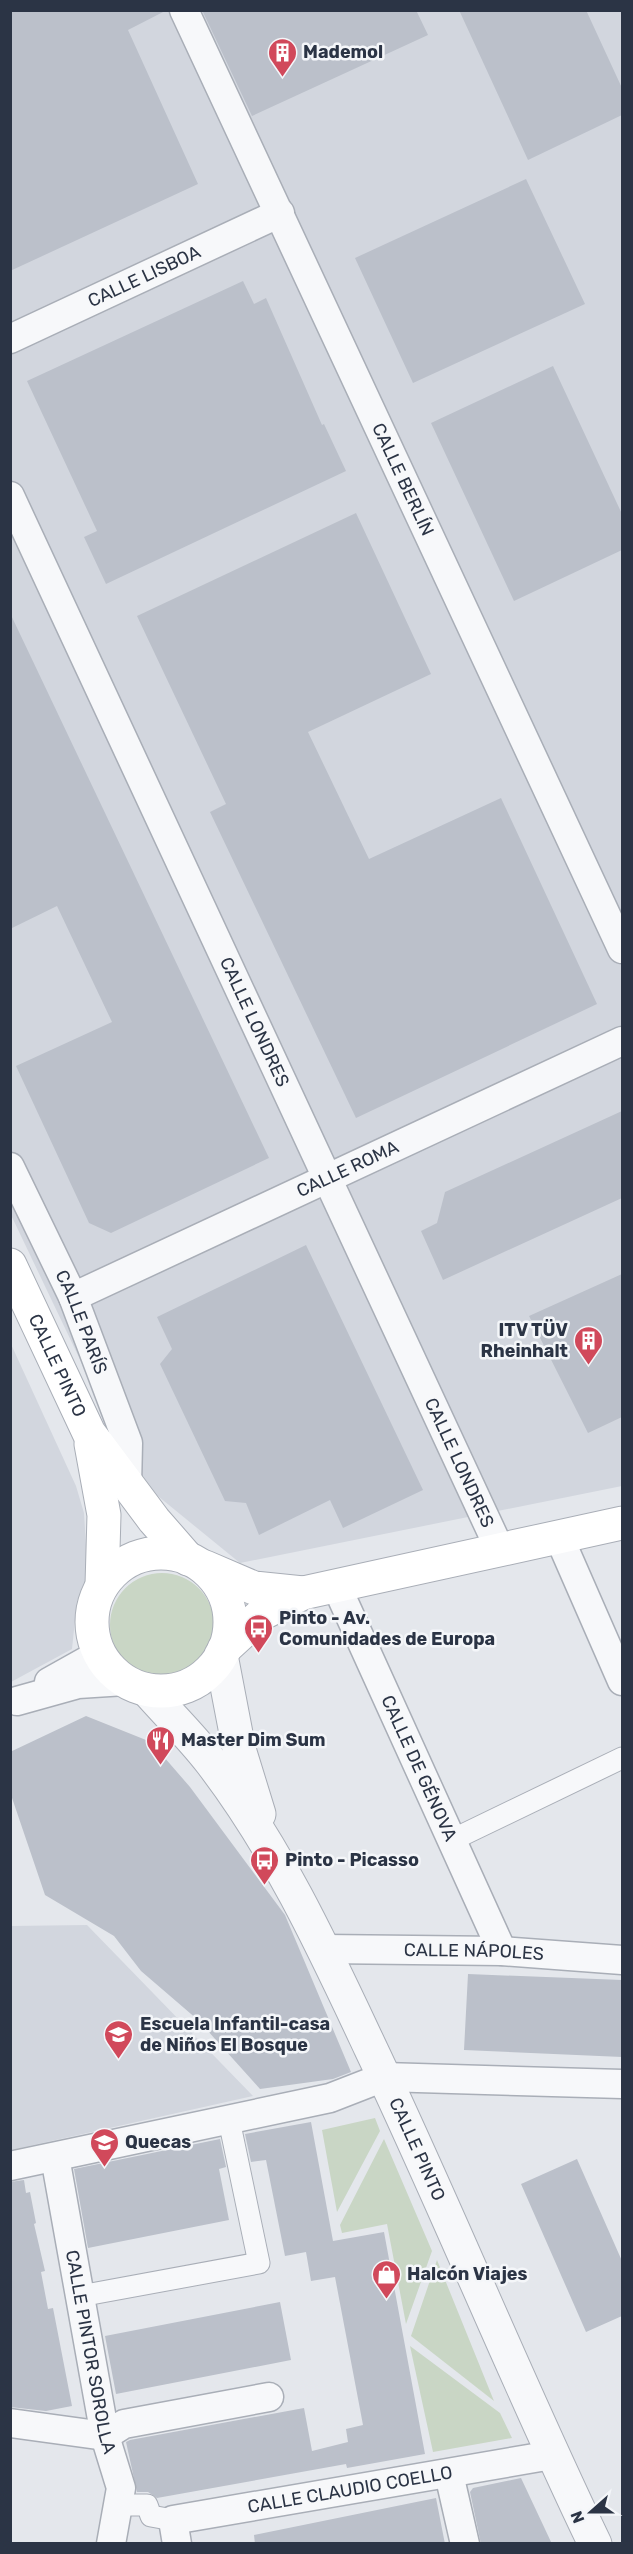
<svg xmlns="http://www.w3.org/2000/svg" width="633" height="2554" font-family="Rubik,sans-serif">
	<rect width="100%" height="100%" fill="#e4e7ec"/>
	<path fill="#d2d6de" d="M11,11H622V1486L240,1563L137,1479L11,1215Z
		M10,1342L76,1486L84,1513L88,1576L77,1601L72,1649L11,1682Z
		M87,1925L253,2096L11,2150V1926Z"/>
	<path fill="#c9d6c5" d="M110 1625a52 52 0 1 1 104 0a52 52 0 1 1-104 0Z
		M375,2118L380,2131L337,2212L322,2130Z
		M384,2139L432,2251L406,2324L387,2224L342,2233L340,2225Z
		M437,2260L494,2401L411,2336Z
		M410,2346L500,2413L512,2438L433,2452Z"/>
	<path fill="#bbc0ca" d="M10,10H167L128,30L198,184L10,271Z
		M202,10H416L428,35L252,116Z
		M459,10H586L622,88V115L528,160Z
		M526,179L585,304L413,383L355,258Z
		M243,281L254,304L266,298L322,425L324,424L346,471L106,584L84,537L97,531L27,381Z
		M553,366L622,514V550L514,601L431,423Z
		M356,513L431,674L308,732L369,859L501,798L597,1004L356,1118L210,812L226,804L137,616Z
		M10,613L269,1158L111,1233L89,1223L16,1066L112,1022L57,906L10,929Z
		M622,1111V1198L443,1280L421,1231L437,1223L445,1192Z
		M306,1245L423,1490L343,1528L330,1500L259,1535L246,1503L225,1501L160,1364L172,1349L157,1317Z
		M622,1274V1417L588,1433L529,1316Z
		M86,1716L151,1742L190,1787L285,1915L351,2072L333,2079L260,2089L198,2020L141,1971L114,1936L45,1895L10,1792V1752Z
		M468,1974L622,1980V2057L464,2050Z
		M311,2122L333,2241L384,2232L425,2454L347,2468L346,2464L157,2498L148,2492H137L126,2442L130,2440L304,2408L312,2451L348,2442L346,2429L363,2425L335,2277L311,2281L306,2252L285,2256L266,2160L251,2162L245,2134Z
		M220,2139L226,2167L219,2169L229,2220L88,2248L74,2169Z
		M577,2159L622,2261V2316L586,2332L521,2184Z
		M24,2180L26,2193L30,2192L36,2223L34,2224L45,2271L41,2272L48,2309L53,2308L72,2406L46,2411L10,2407V2182Z
		M280,2302L291,2360L116,2394L105,2336Z
		M521,2478L552,2544H481L470,2492L473,2488Z
		M436,2498L445,2544H255L254,2535Z"/>
	<g fill="none" stroke-linecap="round" stroke-linejoin="round">
		<defs>
			<path id="pedestrian" d="M452,1840L622,1758
				M80,2296L259,2263L229,2120
				M118,2505H147L151,2516L173,2520"/>
			<g id="minor">
				<path id="s1" d="M184,10L622,949"/>
				<path id="s2" d="M10,339L280,213"/>
				<path id="s3" d="M10,496L500,1550"/>
				<path id="s4" d="M10,1167L73,1297L128,1443L127,1486"/>
				<path id="s5" d="M73,1297L622,1041"/>
				<path d="M559,1537L622,1681"/>
				<path id="s6" d="M336,1585L502,1951"/>
				<path d="M49,1682L99,1654"/>
				<path d="M17,1701L78,1684L125,1681"/>
				<path id="s7" d="M324,1949L502,1951L622,1960"/>
				<path id="s8" d="M55,2157L105,2436L121,2488L111,2544"/>
				<path d="M10,2166L330,2098L384,2077L622,2084"/>
				<path d="M10,2423L105,2436L124,2424L269,2397"/>
				<path d="M449,2474L465,2544"/>
				<path id="s9" d="M177,2544L173,2520L552,2455"/>
			</g>
			<g id="tertiary">
				<path d="M221,1655L239,1749L259,1814"/>
				<path id="s10" d="M147,1690C168,1714 192,1737 211,1762C278,1849 324,1949 370,2047C448,2211 516,2380 595,2544"/>
			</g>
			<g id="secondary">
				<path id="s11" d="M10,1265L89,1433L154,1520L188,1559"/>
				<path d="M91,1444L104,1515L102,1585"/>
				<circle cx="161" cy="1622" r="69"/>
				<path d="M205,1567L254,1588L303,1593"/>
				<path d="M224,1649L263,1613L303,1593L622,1523"/>
			</g>
		</defs>
		<use href="#pedestrian" stroke="#a9aeb7" stroke-width="23"/>
		<use href="#minor" stroke="#a9aeb7" stroke-width="31"/>
		<use href="#tertiary" stroke="#a9aeb7" stroke-width="35"/>
		<use href="#secondary" stroke="#a9aeb7" stroke-width="35"/>
		<use href="#pedestrian" stroke="#f7f8fa" stroke-width="21"/>
		<use href="#minor" stroke="#f7f8fa" stroke-width="28"/>
		<use href="#tertiary" stroke="#f7f8fa" stroke-width="33"/>
		<use href="#secondary" stroke="#fff" stroke-width="33"/>
	</g>
	<defs>
		<symbol id="building-pin" viewBox="-11 -11 22 30"><path d="M0 17L-7.5 6A9.5 9.5 0 1 1 7.5 6Z" fill="#d1495b" stroke="#f4f6f9"/><path d="M-4-6H4V6H1V3H-1V6H-4ZM-2.5-4.3h1.7v1.8h-1.7ZM.8-4.3h1.7v1.8H.8ZM-2.5-1h1.7V.8h-1.7ZM.8-1h1.7V.8H.8Z" fill="#fff"/></symbol>
		<symbol id="bus-pin" viewBox="-11 -11 22 30"><path d="M0 17L-7.5 6A9.5 9.5 0 1 1 7.5 6Z" fill="#d1495b" stroke="#f4f6f9"/><path d="M-5-6H5V4H4V6H2V4H-2V6H-4V4H-5ZM-3.5-4V0h7V-4ZM-3.5 1.2v1.5H-2V1.2ZM2 1.2v1.5H3.5V1.2Z" fill="#fff"/></symbol>
		<symbol id="restaurant-pin" viewBox="-11 -11 22 30"><path d="M0 17L-7.5 6A9.5 9.5 0 1 1 7.5 6Z" fill="#d1495b" stroke="#f4f6f9"/><path d="M-5-6h1v4h1v-4h1v4h1v-4h1v5L-1.5 .5V6h-2V.5L-5-1ZM5-6V6H3V1.5H1.5Q1.5-4 5-6Z" fill="#fff"/></symbol>
		<symbol id="school-pin" viewBox="-11 -11 22 30"><path d="M0 17L-7.5 6A9.5 9.5 0 1 1 7.5 6Z" fill="#d1495b" stroke="#f4f6f9"/><path d="M0-5L7-2L0 1L-7-2ZM-4 1L0 2.5L4 1V4Q0 6-4 4Z" fill="#fff"/></symbol>
		<symbol id="shop-pin" viewBox="-11 -11 22 30"><path d="M0 17L-7.5 6A9.5 9.5 0 1 1 7.5 6Z" fill="#d1495b" stroke="#f4f6f9"/><path d="M-5-2.5h2.3a2.7 3.5 0 0 1 5.4 0H5L5.5 6h-11ZM-1.5-2.5h3a1.5 2.3 0 0 0-3 0Z" fill="#fff"/></symbol>
	</defs>
	<g fill-rule="evenodd">
		<use href="#building-pin" x="266" y="36" width="33" height="45"/>
		<use href="#building-pin" x="572" y="1324" width="33" height="45"/>
		<use href="#bus-pin" x="242" y="1612" width="33" height="45"/>
		<use href="#restaurant-pin" x="144" y="1724" width="33" height="45"/>
		<use href="#bus-pin" x="248" y="1844" width="33" height="45"/>
		<use href="#school-pin" x="102" y="2018" width="33" height="45"/>
		<use href="#school-pin" x="88" y="2126" width="33" height="45"/>
		<use href="#shop-pin" x="370" y="2258" width="33" height="45"/>
	</g>
	<g text-anchor="middle" stroke-width="5" stroke-linejoin="round" paint-order="stroke">
		<g font-size="18" font-weight="bold" fill="#2b3445" stroke="#f4f6f9" text-anchor="start">
			<text x="303" y="58">Mademol</text>
			<text x="568" y="1336" text-anchor="end">ITV TÜV<tspan x="568" dy="21">Rheinhalt</tspan></text>
			<text x="279" y="1624">Pinto - Av.<tspan x="279" dy="21">Comunidades de Europa</tspan></text>
			<text x="181" y="1746">Master Dim Sum</text>
			<text x="285" y="1866">Pinto - Picasso</text>
			<text x="140" y="2030">Escuela Infantil-casa<tspan x="140" dy="21">de Niños El Bosque</tspan></text>
			<text x="125" y="2148">Quecas</text>
			<text x="407" y="2280">Halcón Viajes</text>
		</g>
		<g font-size="18" fill="#2b3445" stroke="#f4f6f9">
			<text dy="6" stroke="none"><textPath href="#s2" startOffset="148">CALLE LISBOA</textPath></text>
			<text dy="6" stroke="none"><textPath href="#s1" startOffset="518">CALLE BERLÍN</textPath></text>
			<text dy="6" stroke="none"><textPath href="#s3" startOffset="580">CALLE LONDRES</textPath></text>
			<text dy="6" stroke="none"><textPath href="#s5" startOffset="303">CALLE ROMA</textPath></text>
			<text dy="6" stroke="none"><textPath href="#s4" startOffset="171">CALLE PARÍS</textPath></text>
			<text dy="6" stroke="none"><textPath href="#s11" startOffset="111">CALLE PINTO</textPath></text>
			<text dy="6" stroke="none"><textPath href="#s3" startOffset="1066">CALLE LONDRES</textPath></text>
			<text dy="6" stroke="none"><textPath href="#s6" startOffset="201">CALLE DE GÉNOVA</textPath></text>
			<text dy="6" stroke="none"><textPath href="#s7" startOffset="150">CALLE NÁPOLES</textPath></text>
			<text dy="6" stroke="none"><textPath href="#s10" startOffset="536">CALLE PINTO</textPath></text>
			<text dy="6" stroke="none"><textPath href="#s8" startOffset="198">CALLE PINTOR SOROLLA</textPath></text>
			<text dy="6" stroke="none"><textPath href="#s9" startOffset="204">CALLE CLAUDIO COELLO</textPath></text>
		</g>
	</g>
	<rect width="633" height="2554" fill="none" stroke="#2b3445" stroke-width="24"/>
	<g transform="translate(591 2512) rotate(249)" stroke="#f4f6f9" stroke-width="4.5" paint-order="stroke">
	<path d="M0-4.5L10 22L0 15L-10 22Z" fill="#2b3445"/>
	<text y="-9" font-size="16" font-weight="bold" text-anchor="middle" fill="#2b3445">N</text>
	</g>
</svg>
